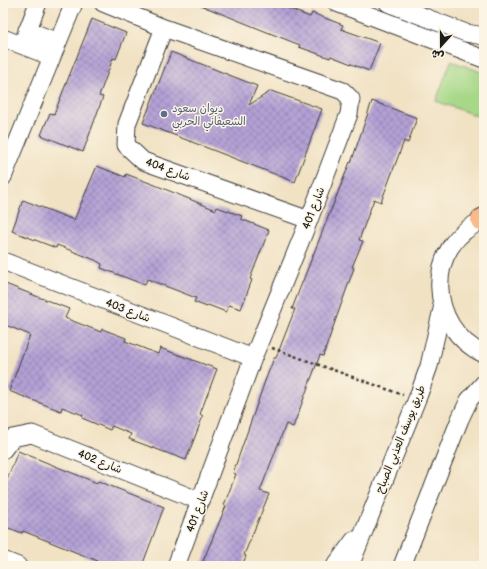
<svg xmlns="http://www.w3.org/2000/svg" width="487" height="569" font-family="'Balsamiq Sans','Playpen Sans Arabic',sans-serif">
	<defs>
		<pattern id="building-cross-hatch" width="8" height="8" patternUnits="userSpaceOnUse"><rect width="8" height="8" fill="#b4a1d6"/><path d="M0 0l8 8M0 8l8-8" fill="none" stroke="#9282ad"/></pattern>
	</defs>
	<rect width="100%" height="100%" fill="#fcf5e5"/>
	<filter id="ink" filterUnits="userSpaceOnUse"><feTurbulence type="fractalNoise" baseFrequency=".025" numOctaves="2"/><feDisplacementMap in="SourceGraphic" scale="8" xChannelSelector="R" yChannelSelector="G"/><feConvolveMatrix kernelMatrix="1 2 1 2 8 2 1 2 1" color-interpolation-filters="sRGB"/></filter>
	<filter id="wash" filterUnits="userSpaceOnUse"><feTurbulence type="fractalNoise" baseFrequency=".012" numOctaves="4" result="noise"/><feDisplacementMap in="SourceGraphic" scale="16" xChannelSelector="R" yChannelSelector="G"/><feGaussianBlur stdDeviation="0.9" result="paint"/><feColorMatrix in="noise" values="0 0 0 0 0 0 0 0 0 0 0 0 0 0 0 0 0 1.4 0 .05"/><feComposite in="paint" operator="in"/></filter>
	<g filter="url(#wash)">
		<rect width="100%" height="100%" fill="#f1e2c4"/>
		<path fill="#a6d887" stroke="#617a52" d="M451,61L484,73V107L480,117L436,101Z"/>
		<g id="blocks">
			<path fill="url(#building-cross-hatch)" d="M195,3H274L310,17L312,13L343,25L341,29L380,43L369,71L331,56L330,58L299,47L300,45L267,32Z
				M92,19L126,33L116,59L113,58L99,96L103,97L83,152L41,135L50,113L54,114Z
				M171,52L257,86L249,105L271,91L322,109L295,182L143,123Z
				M372,101L417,118L408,143L404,141L381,202L374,199L359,240L363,241L352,267L354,268L331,333L323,356L320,355L293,427L286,424L260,491L269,494L244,555L246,556L242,566H201L226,506L224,505L236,474L233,473L265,381L274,358H276L295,309H292L300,288L350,162L351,163Z
				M97,166L125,177L126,174L155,185L216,210L217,207L242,216L241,219L269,230L250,279L252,280L241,309L229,305L226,312L208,305L207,307L194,302L196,298L147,279L145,285L101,268L102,264L95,260L57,245L56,248L12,231L23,200L74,220Z
				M3,283L69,309L65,318L101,332L102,329L126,338L125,341L158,354L160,348L217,369L200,414L203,416L186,460L129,439L131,434L112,426L110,430L82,418L83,415L62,407L61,411L9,391L30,335L3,324Z
				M18,451L97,483L98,481L164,507L142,566H110L23,531L22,533L3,526V490Z"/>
		</g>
	</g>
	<g filter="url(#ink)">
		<use href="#blocks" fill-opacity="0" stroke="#3c3a35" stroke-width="1"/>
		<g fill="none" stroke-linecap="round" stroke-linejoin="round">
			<defs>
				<path id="minor" d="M103,3L164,28L343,91L351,99L349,114L309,220L253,358L176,566
					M337,3L484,59
					M388,3L466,33L484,36
					M164,28L127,124L126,145L143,161L309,220
					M27,30L58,42
					M3,38L52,57
					M22,45L38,3
					M3,177L74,3
					M484,220C423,244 427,328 484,354
					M3,261L253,358
					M3,450L12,438L32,434L200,501
					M3,560L18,566
					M335,566L354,540
					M350,566L419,394L429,366L442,309
					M402,566L460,419L469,400L484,383"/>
				<path id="highway" d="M482,220L484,219"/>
			</defs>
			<use href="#minor" stroke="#3c3a35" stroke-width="19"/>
			<use href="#highway" stroke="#3c3a35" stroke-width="24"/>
			<path stroke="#3c3a35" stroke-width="2.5" stroke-dasharray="3 3" stroke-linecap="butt" d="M272,348L403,395"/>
			<use href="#minor" stroke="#fff" stroke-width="17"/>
			<use href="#highway" stroke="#fabb8b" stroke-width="22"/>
		</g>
	</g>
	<circle fill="#5c6f8a" stroke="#fcf5e5" stroke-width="1.5" cx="164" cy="114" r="4"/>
	<g text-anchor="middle" stroke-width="3" stroke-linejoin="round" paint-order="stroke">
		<g font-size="11" fill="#4e5e75" stroke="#fcf5e5" text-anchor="start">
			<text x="172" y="112">ديوان سعود<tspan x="172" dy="13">الشعيفاني الحربي</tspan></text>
		</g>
		<g font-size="11" fill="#1c1c1c" stroke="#fcf5e5">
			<text transform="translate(168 169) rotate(20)" y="4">شارع 404</text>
			<text transform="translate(313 208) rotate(-69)" y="4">شارع 401</text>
			<text transform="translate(128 310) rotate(21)" y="4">شارع 403</text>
			<text transform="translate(400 439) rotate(-68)" y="4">طريق يوسف العذبي الصباح</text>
			<text transform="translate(100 461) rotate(22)" y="4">شارع 402</text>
			<text transform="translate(197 511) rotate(-69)" y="4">شارع 401</text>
		</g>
	</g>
	<rect width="487" height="569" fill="none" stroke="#fcf5e5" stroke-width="16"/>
	<g transform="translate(441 46) rotate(201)" stroke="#fcf5e5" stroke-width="3" paint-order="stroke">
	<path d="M0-3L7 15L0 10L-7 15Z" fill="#1c1c1c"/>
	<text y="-6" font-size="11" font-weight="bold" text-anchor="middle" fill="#1c1c1c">ش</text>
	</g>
</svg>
